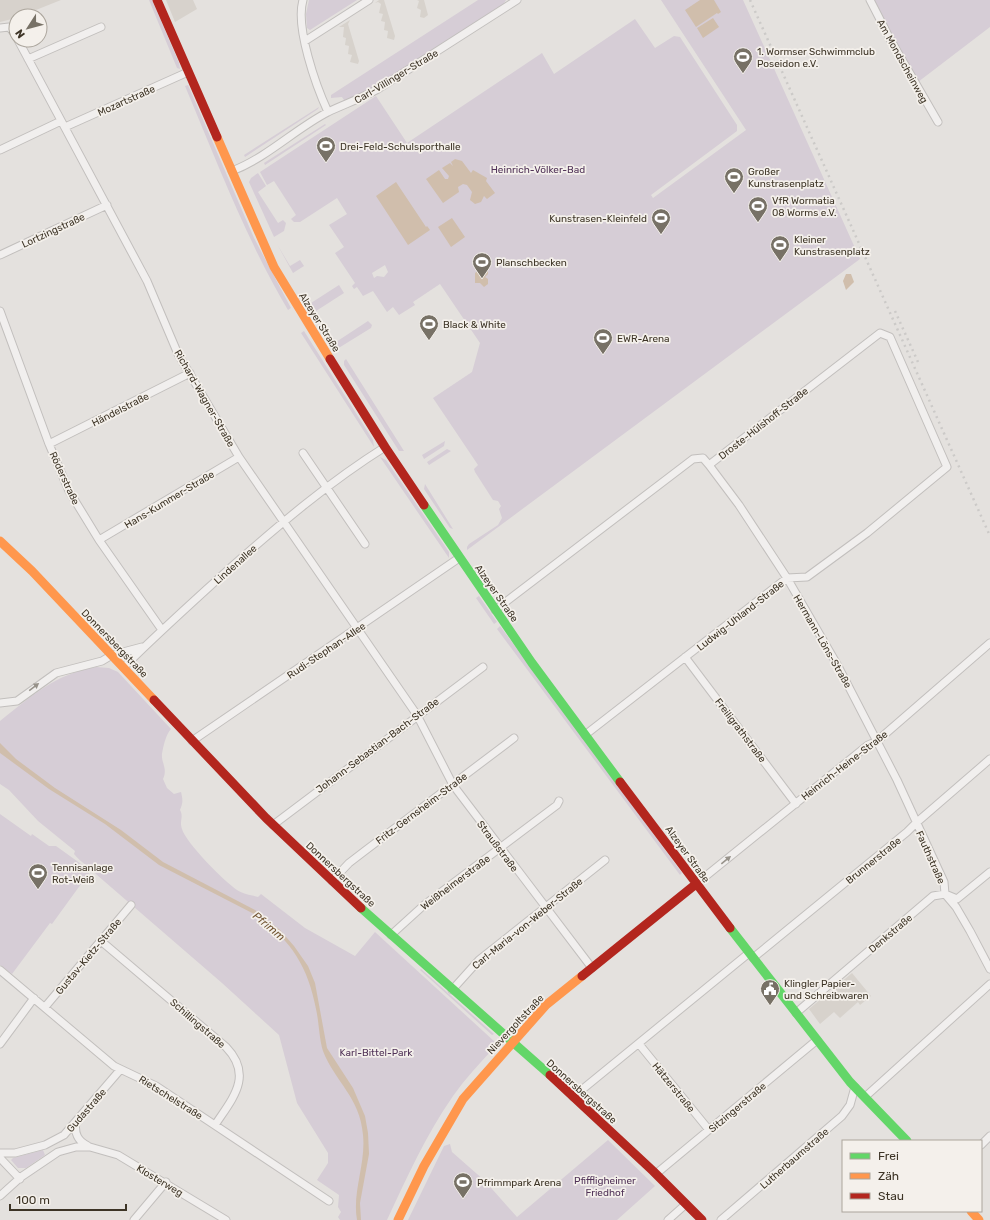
<svg xmlns="http://www.w3.org/2000/svg" width="990" height="1220" font-family="Rubik,sans-serif">
	<rect width="100%" height="100%" fill="#e4e1de"/>
	<path fill="#d7d2cc" d="M0,0H61L21,16H16V18L0,22Z
		M166,0H193L197,9L175,22Z
		M379,0H384L395,36L394,40L387,38L388,31L384,30L385,22L381,21L383,14L379,13L381,4L378,2L375,3Z
		M417,0H424L428,15L424,18L420,17L421,10L417,8L419,1Z
		M350,20L348,24L359,61L358,64L350,62L352,55L348,54L349,46L345,45L346,38L343,37L344,27H339Z
		M852,973L871,996L860,1005L858,1002L840,1018L834,1012L820,1024L809,1009Z"/>
	<path fill="#d6cdd6" fill-rule="evenodd" d="M149,0H152L179,63L180,69L177,68Z
		M309,0H357L310,30L307,28L306,14Z
		M478,0H506L502,6L377,86L353,98L344,100L342,97L331,98V95Z
		M661,0H743L860,259L467,550V547L469,544L498,525L502,518L499,509L501,506L498,501L493,500L475,472L474,469L478,465L433,398L472,372L480,343L440,284L413,302L415,305L399,315L393,307L387,312L373,291L363,296L357,287L354,289L352,286L355,283L335,253L344,247L329,225L347,214L337,198L300,222H294L291,219L296,215L274,181L267,185L260,172L376,96L407,143L542,53L554,74L635,19L655,48L674,36L680,37L737,125V131L651,195L653,198L746,130ZM385,265L388,272L384,277L377,276L374,278L372,273Z
		M873,0H990V27L918,82Z
		M188,85L254,238L291,308L288,310C246,239 217,162 185,86Z
		M319,107L318,109L245,157L244,155Z
		M325,124L326,125L265,165L264,163Z
		M258,173L266,186L258,192L278,223L283,220L286,223L284,231L274,237L249,182L251,178Z
		M277,244L290,266L300,260L304,266L293,273Z
		M339,285L344,293L316,311L311,303Z
		M368,321L372,325L371,328L337,349L333,348L326,337L329,331L336,342Z
		M304,331L373,440L374,447L301,333Z
		M346,359L404,451H399L344,365V361Z
		M445,441L444,446L424,459L422,455Z
		M447,449L451,451L429,465L427,462Z
		M380,457L386,460L449,552V558Z
		M425,484L453,529L450,528L424,489Z
		M479,596L497,622L494,624L476,598Z
		M500,626L682,873L680,875L497,629Z
		M96,667L109,668L118,672L171,729C166,734 163,747 162,754C161,762 168,769 163,779L167,788L174,794L181,792C183,800 183,803 180,810C184,817 179,821 182,829C186,843 224,881 237,890C243,894 251,895 258,897L261,894L305,928L355,956L375,932L495,1042L493,1043V1049C479,1064 465,1079 453,1096C426,1135 407,1177 387,1220H340L338,1217L341,1212L338,1207L339,1195L317,1180L328,1163V1153L297,1103L279,1035L222,983L97,875C90,867 80,862 74,854L75,851L38,821L9,790L0,784V721C32,696 55,674 96,667Z
		M0,814L31,836L32,834L49,846H56L88,869L89,873L52,924L50,923L12,974L0,965Z
		M421,969L494,1034L492,1035L420,970Z
		M608,1140L655,1186L617,1220H408L444,1146L450,1144L452,1152L485,1181L517,1217Z
		M43,1150L45,1155L26,1168H18L11,1160L13,1158Z"/>
	<path fill="#d0beac" d="M700,0H714L721,12L718,14L717,13L696,27L685,10Z
		M713,18L719,27L703,38L697,28Z
		M455,159L462,161L471,173L473,170L487,178L486,181L495,193L487,199L484,196L481,202L475,204L470,200L472,192L467,185L463,184L458,187L459,192L443,203L426,179L439,170L445,179H448L449,176L442,168L450,163L453,166L451,162Z
		M396,182L426,227L427,226L430,230L408,245L376,196Z
		M452,218L465,237L451,247L438,227Z
		M479,270L488,271V274L485,277L488,279V284L484,287L480,283H475V273Z
		M846,274H851L854,282L846,290L843,281Z
		M0,743L16,759L55,788L121,830L163,862L255,910L280,930L294,946L308,966L315,983L327,1048L353,1088L365,1116L368,1133L369,1154L360,1203L361,1220H357C352,1192 366,1164 363,1135C360,1097 335,1082 323,1051C319,1038 319,1022 316,1009C308,967 292,942 258,916L159,865L105,824L49,789L0,753Z"/>
	<g fill="none" stroke-linecap="round" stroke-linejoin="round">
		<defs>
			<path id="street" d="M303,0C295,27 316,86 328,112
				M870,0L890,39L938,122
				M0,28L9,27L16,35
				M18,40L147,281L178,354L239,457L417,715L453,785L592,968
				M305,41L369,0
				M28,59L101,27
				M65,127L188,72
				M0,150L61,121
				M232,171C268,157 295,129 328,112C345,104 362,98 378,89L517,0
				M0,255L107,205
				M0,311L49,444L69,491L99,540L162,630
				M49,444L190,373
				M303,453L365,544
				M709,465L739,505L787,578L838,666L897,780L944,882L945,894L956,907L970,931L990,969
				M99,540L239,457
				M495,610L693,459L703,458L709,465L880,333L890,337L947,467L867,533L807,577L787,578L585,735
				M685,657L796,804
				M124,667C158,633 194,601 230,568C279,525 329,482 385,447
				M0,703L17,701L56,673L102,661L112,655L142,647
				M192,741L459,558
				M273,825L483,667
				M332,881L349,863L366,850L514,738
				M696,884L868,745L877,741L990,643
				M391,935L424,905L557,805L559,801
				M101,941L226,1047C254,1076 232,1099 215,1125
				M753,958L907,832L916,823L990,759
				M0,970L114,1066L156,1086L329,1201
				M452,990L479,960L605,860
				M45,1007L131,905
				M796,1013L933,896L945,894L957,899L990,872
				M0,1044L34,998
				M639,1044L709,1130
				M573,1097L749,953
				M865,1097L990,984
				M76,1122C74,1134 78,1141 88,1146
				M981,1145L990,1136
				M0,1153H15L45,1145L64,1135L120,1070
				M0,1158L20,1179
				M657,1173L817,1040
				M0,1196L21,1177L58,1152L76,1147H90L118,1155L226,1220
				M134,1220L166,1182
				M668,1220L686,1204
				M721,1220L842,1116L850,1105L855,1087"/>
		</defs>
		<use href="#street" stroke="#c2bfbd" stroke-width="9"/>
		<use href="#street" stroke="#f1efee" stroke-width="7"/>
		<path stroke="#63d668" stroke-width="9" d="M424,505L532,663L620,782
			M361,908L550,1075
			M730,928L850,1082L907,1141"/>
		<path stroke="#ff974d" stroke-width="9" d="M217,137L274,267L330,359
			M0,541L32,571L154,700
			M971,1211L979,1220
			M398,1220L424,1166L463,1099L546,1005L582,976"/>
		<path stroke="#b3261e" stroke-width="9" d="M157,0L217,137
			M330,359L385,447L424,505
			M154,700L266,818L361,908
			M620,782L730,928
			M582,976L696,884
			M550,1075L653,1171L702,1220"/>
		<path stroke="#cccac8" stroke-width="2.5" stroke-dasharray="2 4" stroke-linecap="butt" d="M750,0L990,536
			M895,311L918,362"/>
	</g>
	<defs><path id="oneway-solid" d="M-6-.8H1V-3.2L6.5 0L1 3.2V.8H-6Z"/></defs>
	<g fill="#97928a">
		<use href="#oneway-solid" transform="translate(34 687) rotate(-37)"/>
		<use href="#oneway-solid" transform="translate(726 860) rotate(-39)"/>
	</g>
	<defs>
		<symbol id="stadium-pin" viewBox="-11 -11 22 30"><path d="M0 17L-7.5 6A9.5 9.5 0 1 1 7.5 6Z" fill="#777166" stroke="#f4f0eb"/><path d="M0-5a6.5 5 0 1 0 0 10a6.5 5 0 1 0 0-10ZM-3.5-1.8h7v3.6h-7Z" fill="#fff"/></symbol>
		<symbol id="civic-pin" viewBox="-11 -11 22 30"><path d="M0 17L-7.5 6A9.5 9.5 0 1 1 7.5 6Z" fill="#777166" stroke="#f4f0eb"/><path d="M-.6-6.5H3V-4.5H.6V-3L4-1V1h2V6H-6V1h2V-1L-.6-3ZM-1.2 2.5V6h2.4V2.5Z" fill="#fff"/></symbol>
	</defs>
	<g fill-rule="evenodd">
		<use href="#stadium-pin" x="732" y="46" width="22" height="30"/>
		<use href="#stadium-pin" x="315" y="135" width="22" height="30"/>
		<use href="#stadium-pin" x="723" y="166" width="22" height="30"/>
		<use href="#stadium-pin" x="747" y="195" width="22" height="30"/>
		<use href="#stadium-pin" x="650" y="207" width="22" height="30"/>
		<use href="#stadium-pin" x="769" y="234" width="22" height="30"/>
		<use href="#stadium-pin" x="471" y="251" width="22" height="30"/>
		<use href="#stadium-pin" x="418" y="313" width="22" height="30"/>
		<use href="#stadium-pin" x="592" y="327" width="22" height="30"/>
		<use href="#stadium-pin" x="27" y="862" width="22" height="30"/>
		<use href="#civic-pin" x="759" y="978" width="22" height="30"/>
		<use href="#stadium-pin" x="452" y="1171" width="22" height="30"/>
	</g>
	<g text-anchor="middle" stroke-width="3.5" stroke-linejoin="round" paint-order="stroke">
		<g font-size="10" fill="#3d3426" stroke="#f4f0eb" text-anchor="start">
			<text x="757" y="55">1. Wormser Schwimmclub<tspan x="757" dy="12">Poseidon e.V.</tspan></text>
			<text x="340" y="150">Drei-Feld-Schulsporthalle</text>
			<text x="748" y="175">Großer<tspan x="748" dy="12">Kunstrasenplatz</tspan></text>
			<text x="772" y="204">VfR Wormatia<tspan x="772" dy="12">08 Worms e.V.</tspan></text>
			<text x="647" y="222" text-anchor="end">Kunstrasen-Kleinfeld</text>
			<text x="794" y="243">Kleiner<tspan x="794" dy="12">Kunstrasenplatz</tspan></text>
			<text x="496" y="266">Planschbecken</text>
			<text x="443" y="328">Black &amp; White</text>
			<text x="617" y="342">EWR-Arena</text>
			<text x="52" y="871">Tennisanlage<tspan x="52" dy="12">Rot-Weiß</tspan></text>
			<text x="784" y="987">Klingler Papier-<tspan x="784" dy="12">und Schreibwaren</tspan></text>
			<text x="477" y="1186">Pfrimmpark Arena</text>
		</g>
		<g font-size="10" fill="#3d3426" stroke="#f4f0eb">
			<text transform="translate(903 61) rotate(61)" y="4">Am Mondscheinweg</text>
			<text transform="translate(396 76) rotate(-31)" y="4">Carl-Villinger-Straße</text>
			<text transform="translate(126 100) rotate(-24)" y="4">Mozartstraße</text>
			<text transform="translate(53 230) rotate(-25)" y="4">Lortzingstraße</text>
			<text transform="translate(320 322) rotate(58)" y="4">Alzeyer Straße</text>
			<text transform="translate(205 398) rotate(60)" y="4">Richard-Wagner-Straße</text>
			<text transform="translate(120 409) rotate(-27)" y="4">Händelstraße</text>
			<text transform="translate(763 423) rotate(-38)" y="4">Droste-Hülshoff-Straße</text>
			<text transform="translate(65 478) rotate(65)" y="4">Röderstraße</text>
			<text transform="translate(169 499) rotate(-31)" y="4">Hans-Kummer-Straße</text>
			<text transform="translate(235 564) rotate(-42)" y="4">Lindenallee</text>
			<text transform="translate(497 593) rotate(55)" y="4">Alzeyer Straße</text>
			<text transform="translate(740 615) rotate(-38)" y="4">Ludwig-Uhland-Straße</text>
			<text transform="translate(823 641) rotate(60)" y="4">Hermann-Löns-Straße</text>
			<text transform="translate(115 643) rotate(46)" y="4">Donnersbergstraße</text>
			<text transform="translate(326 650) rotate(-34)" y="4">Rudi-Stephan-Allee</text>
			<text transform="translate(741 730) rotate(53)" y="4">Freiligrathstraße</text>
			<text transform="translate(377 745) rotate(-37)" y="4">Johann-Sebastian-Bach-Straße</text>
			<text transform="translate(844 765) rotate(-38)" y="4">Heinrich-Heine-Straße</text>
			<text transform="translate(421 808) rotate(-37)" y="4">Fritz-Gernsheim-Straße</text>
			<text transform="translate(498 846) rotate(53)" y="4">Straußstraße</text>
			<text transform="translate(688 854) rotate(54)" y="4">Alzeyer Straße</text>
			<text transform="translate(931 857) rotate(66)" y="4">Fauthstraße</text>
			<text transform="translate(873 860) rotate(-39)" y="4">Brunnerstraße</text>
			<text transform="translate(341 874) rotate(43)" y="4">Donnersbergstraße</text>
			<text transform="translate(455 882) rotate(-37)" y="4">Weißheimerstraße</text>
			<text transform="translate(527 923) rotate(-39)" y="4">Carl-Maria-von-Weber-Straße</text>
			<text transform="translate(890 933) rotate(-40)" y="4">Denkstraße</text>
			<text transform="translate(88 956) rotate(-50)" y="4">Gustav-Kietz-Straße</text>
			<text transform="translate(198 1023) rotate(41)" y="4">Schillingstraße</text>
			<text transform="translate(515 1024) rotate(-47)" y="4">Nievergoltstraße</text>
			<text transform="translate(674 1087) rotate(51)" y="4">Hätzerstraße</text>
			<text transform="translate(582 1091) rotate(42)" y="4">Donnersbergstraße</text>
			<text transform="translate(171 1097) rotate(32)" y="4">Rietschelstraße</text>
			<text transform="translate(737 1107) rotate(-40)" y="4">Sitzingerstraße</text>
			<text transform="translate(86 1110) rotate(-49)" y="4">Gudastraße</text>
			<text transform="translate(794 1158) rotate(-41)" y="4">Lutherbaumstraße</text>
			<text transform="translate(160 1180) rotate(31)" y="4">Klosterweg</text>
		</g>
		<g font-size="10" fill="#513358" stroke="#f4f0eb">
			<text x="538" y="173">Heinrich-Völker-Bad</text>
			<text x="376" y="1056">Karl-Bittel-Park</text>
			<text x="605" y="1184">Pfiffligheimer<tspan x="605" dy="12">Friedhof</tspan></text>
		</g>
		<g font-size="11" font-style="italic" fill="#705330" stroke="#f4f0eb">
			<text transform="translate(269 926) rotate(40)" y="4">Pfrimm</text>
		</g>
	</g>
	<rect x="842" y="1140" width="140" height="72" fill="#f4f0eb" stroke="#aba59c"/>
	<rect x="850" y="1153" width="20" height="6" fill="#63d668" stroke="#aba59c"/>
	<text x="878" y="1160" font-size="12" fill="#3d3426">Frei</text>
	<rect x="850" y="1173" width="20" height="6" fill="#ff974d" stroke="#aba59c"/>
	<text x="878" y="1180" font-size="12" fill="#3d3426">Zäh</text>
	<rect x="850" y="1193" width="20" height="6" fill="#b3261e" stroke="#aba59c"/>
	<text x="878" y="1200" font-size="12" fill="#3d3426">Stau</text>
	<g transform="translate(28 28) rotate(234)"><circle r="19" fill="#f4f0eb" stroke="#aba59c"/>
	<path d="M0-3L7 15L0 10L-7 15Z" fill="#777166"/>
	<text y="-6" font-size="11" font-weight="bold" text-anchor="middle" fill="#3d3426">N</text>
	</g>
	<path d="M10 1204v6h116v-6" fill="none" stroke="#3d3426" stroke-width="2"/>
	<text x="16" y="1204" font-size="12" fill="#3d3426" stroke="#f4f0eb" stroke-width="3" paint-order="stroke">100 m</text>
</svg>
